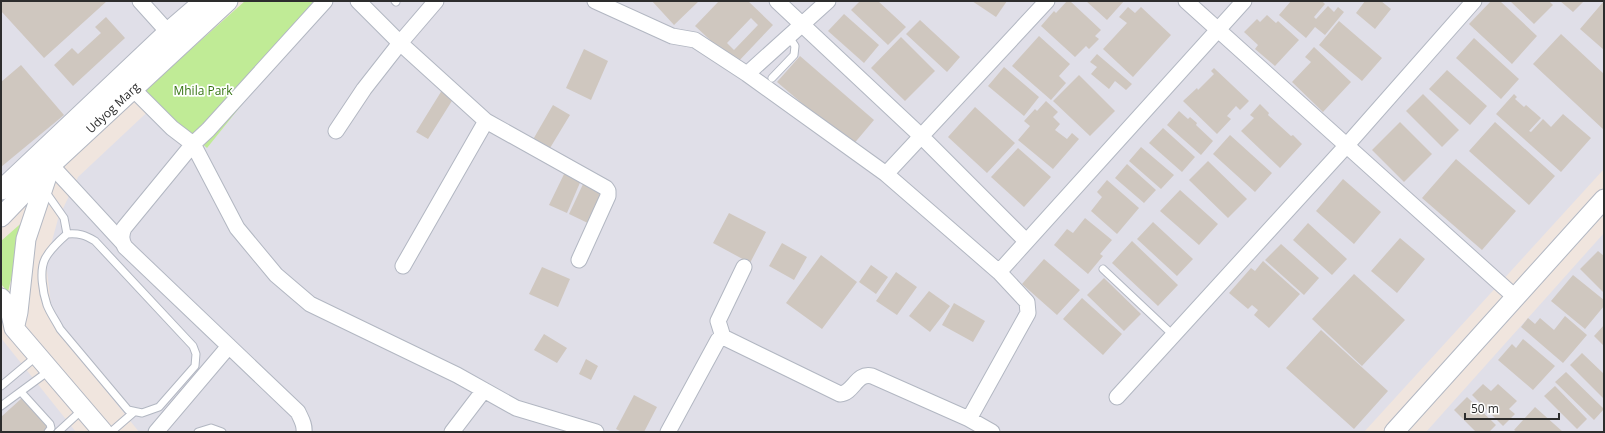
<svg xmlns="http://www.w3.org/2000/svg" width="1605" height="433" font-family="'Open Sans',sans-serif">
	<rect width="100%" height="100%" fill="#f0e5de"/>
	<path fill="#e0dfe8" d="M1,1H194L1,178Z
		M266,1H1604V169L1364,432H139L66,340L51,305L46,263L58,219L78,177Z
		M1604,233V432H1426Z
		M1,338L76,432H1Z"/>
	<path fill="#c0eb96" d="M245,1H325L207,148L143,92Z
		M26,219L8,292L1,284V241Z"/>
	<path fill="#cfc7bf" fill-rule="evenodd" d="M1,1H107L44,58L1,11Z
		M652,1H699L674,25Z
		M719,1H748L773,25L736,64L695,26ZM751,18L758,25L734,50L727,43Z
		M860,1H878L906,27L888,45L851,10Z
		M972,1H1007L996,17Z
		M1067,1H1070L1101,30L1095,36L1099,39L1089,49L1086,46L1075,57L1041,26L1054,11L1056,13Z
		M1086,1H1124L1107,20Z
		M1291,1H1322L1325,4L1314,17L1316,19L1328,6L1334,12L1338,7L1344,12L1325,35L1315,27L1306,38L1279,15Z
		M1365,1H1381L1391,9L1375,29L1356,13Z
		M1491,1H1500L1537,36L1512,64L1469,24Z
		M1510,1H1549L1553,5L1534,24Z
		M1560,1H1584L1573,12Z
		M1604,1V50L1580,29Z
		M1128,7L1135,13L1141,7L1171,35L1133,77L1103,49L1127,23L1119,17Z
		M844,14L879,45L864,63L828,31Z
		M1267,15L1276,23L1278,21L1299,40L1275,66L1255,49L1258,45L1244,32L1257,19L1260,22Z
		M106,17L125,38L73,86L54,65L72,48L78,54L101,33L95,27Z
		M920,20L960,57L947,72L906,34Z
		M1339,21L1382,58L1362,81L1319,45Z
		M1561,34L1604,74V130L1533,64Z
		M1039,36L1070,64L1059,76L1066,83L1051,100L1012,66Z
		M901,37L935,71L905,101L871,68Z
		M1474,38L1519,79L1501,99L1456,58Z
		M1314,47L1351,82L1323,112L1292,82L1311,62L1305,57Z
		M584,49L608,61L591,100L566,88Z
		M1097,54L1132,84L1126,90L1115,81L1109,89L1091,74L1097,67L1090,62Z
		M800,56L874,120L852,146L777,82Z
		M21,65L64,115L1,167V82Z
		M1004,67L1039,97L1024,116L988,86Z
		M1214,68L1249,101L1240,110L1236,106L1227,116L1231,119L1217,134L1183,101L1197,88L1198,90L1214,74L1211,71Z
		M1447,70L1487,106L1470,125L1429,89Z
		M1079,75L1115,111L1090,136L1053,101Z
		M444,87L455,96L428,139L416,132Z
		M1423,94L1459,130L1442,147L1406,111Z
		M1514,94L1517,97L1515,99L1524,107L1526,105L1541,118L1529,131L1531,132L1543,119L1551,127L1563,114L1591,138L1561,172L1496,114Z
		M1046,101L1058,112L1053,117L1060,124L1055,130L1067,139L1072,133L1079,139L1053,169L1018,140L1030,126L1024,121L1035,109L1037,111Z
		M1260,104L1269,113L1268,115L1291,136L1293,135L1302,144L1280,168L1241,131L1254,118L1250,115Z
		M553,105L570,115L547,153L531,143Z
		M975,107L1015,143L987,173L948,137Z
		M1179,111L1188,119L1190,117L1197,123L1196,125L1213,141L1201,155L1167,125Z
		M1400,122L1432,154L1404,182L1372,150Z
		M1495,122L1555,176L1529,205L1469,151Z
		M1163,128L1195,157L1182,172L1149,143Z
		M1230,135L1272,173L1255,192L1213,154Z
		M1141,147L1174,175L1161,189L1129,161Z
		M1018,148L1051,177L1024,207L991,177Z
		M1456,159L1516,211L1482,250L1422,198Z
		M1208,161L1247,199L1228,218L1189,180Z
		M1127,164L1156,190L1144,203L1115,178Z
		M566,170L582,178L567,213L549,205Z
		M1343,179L1381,212L1354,244L1316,211Z
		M1107,180L1139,208L1117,234L1091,211L1102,197L1097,192Z
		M584,182L607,192L592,225L569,214Z
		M1180,190L1218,224L1199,245L1160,211Z
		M729,213L766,232L750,263L713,243Z
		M1085,218L1112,240L1100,254L1103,256L1088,274L1054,245L1067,229L1073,233Z
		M1153,222L1193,259L1177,276L1137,239Z
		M1308,223L1347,259L1332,275L1293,240Z
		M1400,238L1425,259L1397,293L1371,271Z
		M1132,241L1178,285L1158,306L1112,263Z
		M782,243L807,257L794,280L769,266Z
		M1281,244L1319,278L1304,295L1265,260Z
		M1598,251L1604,256V293L1580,269Z
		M821,255L857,282L822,329L786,303Z
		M1044,259L1080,290L1057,315L1022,284Z
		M1263,261L1300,294L1269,328L1254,315L1258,310L1252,305L1248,309L1229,293L1251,268L1255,271Z
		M871,265L888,277L876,294L859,282Z
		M542,267L570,279L558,307L529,294Z
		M896,272L917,287L897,315L876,301Z
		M1354,274L1405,320L1362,366L1312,319Z
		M1573,275L1604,300V306L1585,329L1551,301Z
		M1104,278L1141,314L1124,331L1087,295Z
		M929,291L950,306L930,332L909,316Z
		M1082,298L1122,334L1103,355L1063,319Z
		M954,303L985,321L973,342L942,325Z
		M1565,316L1587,335L1563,363L1521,327L1528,318L1535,324L1540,318L1554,330Z
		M1604,325V346L1594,336Z
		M1321,330L1388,391L1354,429L1286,368Z
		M544,334L567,348L557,363L534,350Z
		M1523,339L1555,366L1533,390L1498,360L1512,344L1516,348Z
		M1582,353L1604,374V399L1570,365Z
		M586,359L598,366L591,380L579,374Z
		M1566,372L1604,409L1594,420L1555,382Z
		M1483,384L1491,391L1498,384L1517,401L1509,409L1515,414L1503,426L1472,395Z
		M1555,386L1587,419L1577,429L1544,396Z
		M634,395L657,407L644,432H622L616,429Z
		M1467,397L1496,425L1489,432H1476L1454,410Z
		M22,398L49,429L46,432H1V417Z
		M1535,407L1563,432H1517L1514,430Z"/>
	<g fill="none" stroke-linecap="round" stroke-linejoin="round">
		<defs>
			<path id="service" d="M395,1L396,2
				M772,78L794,55L795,46L789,37
				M45,191L64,218L67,234C79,233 85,235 95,241L193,346L196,354L195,366L159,407L142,413L128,410L60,329C56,321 50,313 47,305C43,293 39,271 45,259C50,249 59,241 67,234
				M1103,269L1173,335
				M1,386L38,355
				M21,392L50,424L51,428L48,432
				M1,406L50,370
				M58,432L83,409
				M111,432L134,412
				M198,432L211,428L222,432"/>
			<path id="minor" d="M140,1L168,32
				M358,1L400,43L486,121L606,188L608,191V196L579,260
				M595,1L672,36L695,40L747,74L886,174L999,272L1027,302L1028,313L969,419
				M777,1L921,136L1026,241
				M1186,1L1515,297
				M747,74L828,1
				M133,89L172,128L193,144L237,228L276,275L310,304L457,375L516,408L596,432
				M336,131L364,89L400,43L436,1
				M51,165L122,242
				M886,174L1047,1
				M403,266L486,121
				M999,272L1244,1
				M723,337L718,321L744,267
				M1117,397L1347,145L1474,1
				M156,432L229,346
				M304,432C305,424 301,419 298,412L125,247C121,240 121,235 124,228L193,144L208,130L325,1
				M452,432L484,390
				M668,432L718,340L723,337L840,394C854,393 856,372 872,376L969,419L992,432"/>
			<path id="tertiary" d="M1,190L168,32L204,1
				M1,217L51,165L228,1
				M1,298L10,309L14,328L103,432
				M15,325L18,312L26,239L49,170
				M1394,432L1604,199"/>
		</defs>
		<use href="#service" stroke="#b2b7c2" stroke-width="9"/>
		<use href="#minor" stroke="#b2b7c2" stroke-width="17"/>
		<use href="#tertiary" stroke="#b2b7c2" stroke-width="21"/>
		<use href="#service" stroke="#fff" stroke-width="7"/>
		<use href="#minor" stroke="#fff" stroke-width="15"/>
		<use href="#tertiary" stroke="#fff" stroke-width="19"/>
	</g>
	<g text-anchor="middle" stroke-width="3.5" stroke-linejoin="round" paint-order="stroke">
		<g font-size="12" fill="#367413" stroke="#fff">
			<text x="203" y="95">Mhila Park</text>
		</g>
		<g font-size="12" fill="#2d2d2d" stroke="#fff">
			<text transform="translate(113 108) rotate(-43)" y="4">Udyog Marg</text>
		</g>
	</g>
	<rect width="1605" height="433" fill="none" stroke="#2d2d2d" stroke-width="4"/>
	<path d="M1465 413v6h94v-6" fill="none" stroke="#2d2d2d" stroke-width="2"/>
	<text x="1471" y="413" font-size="12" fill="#2d2d2d" stroke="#ffffff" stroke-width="3" paint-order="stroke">50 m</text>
</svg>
